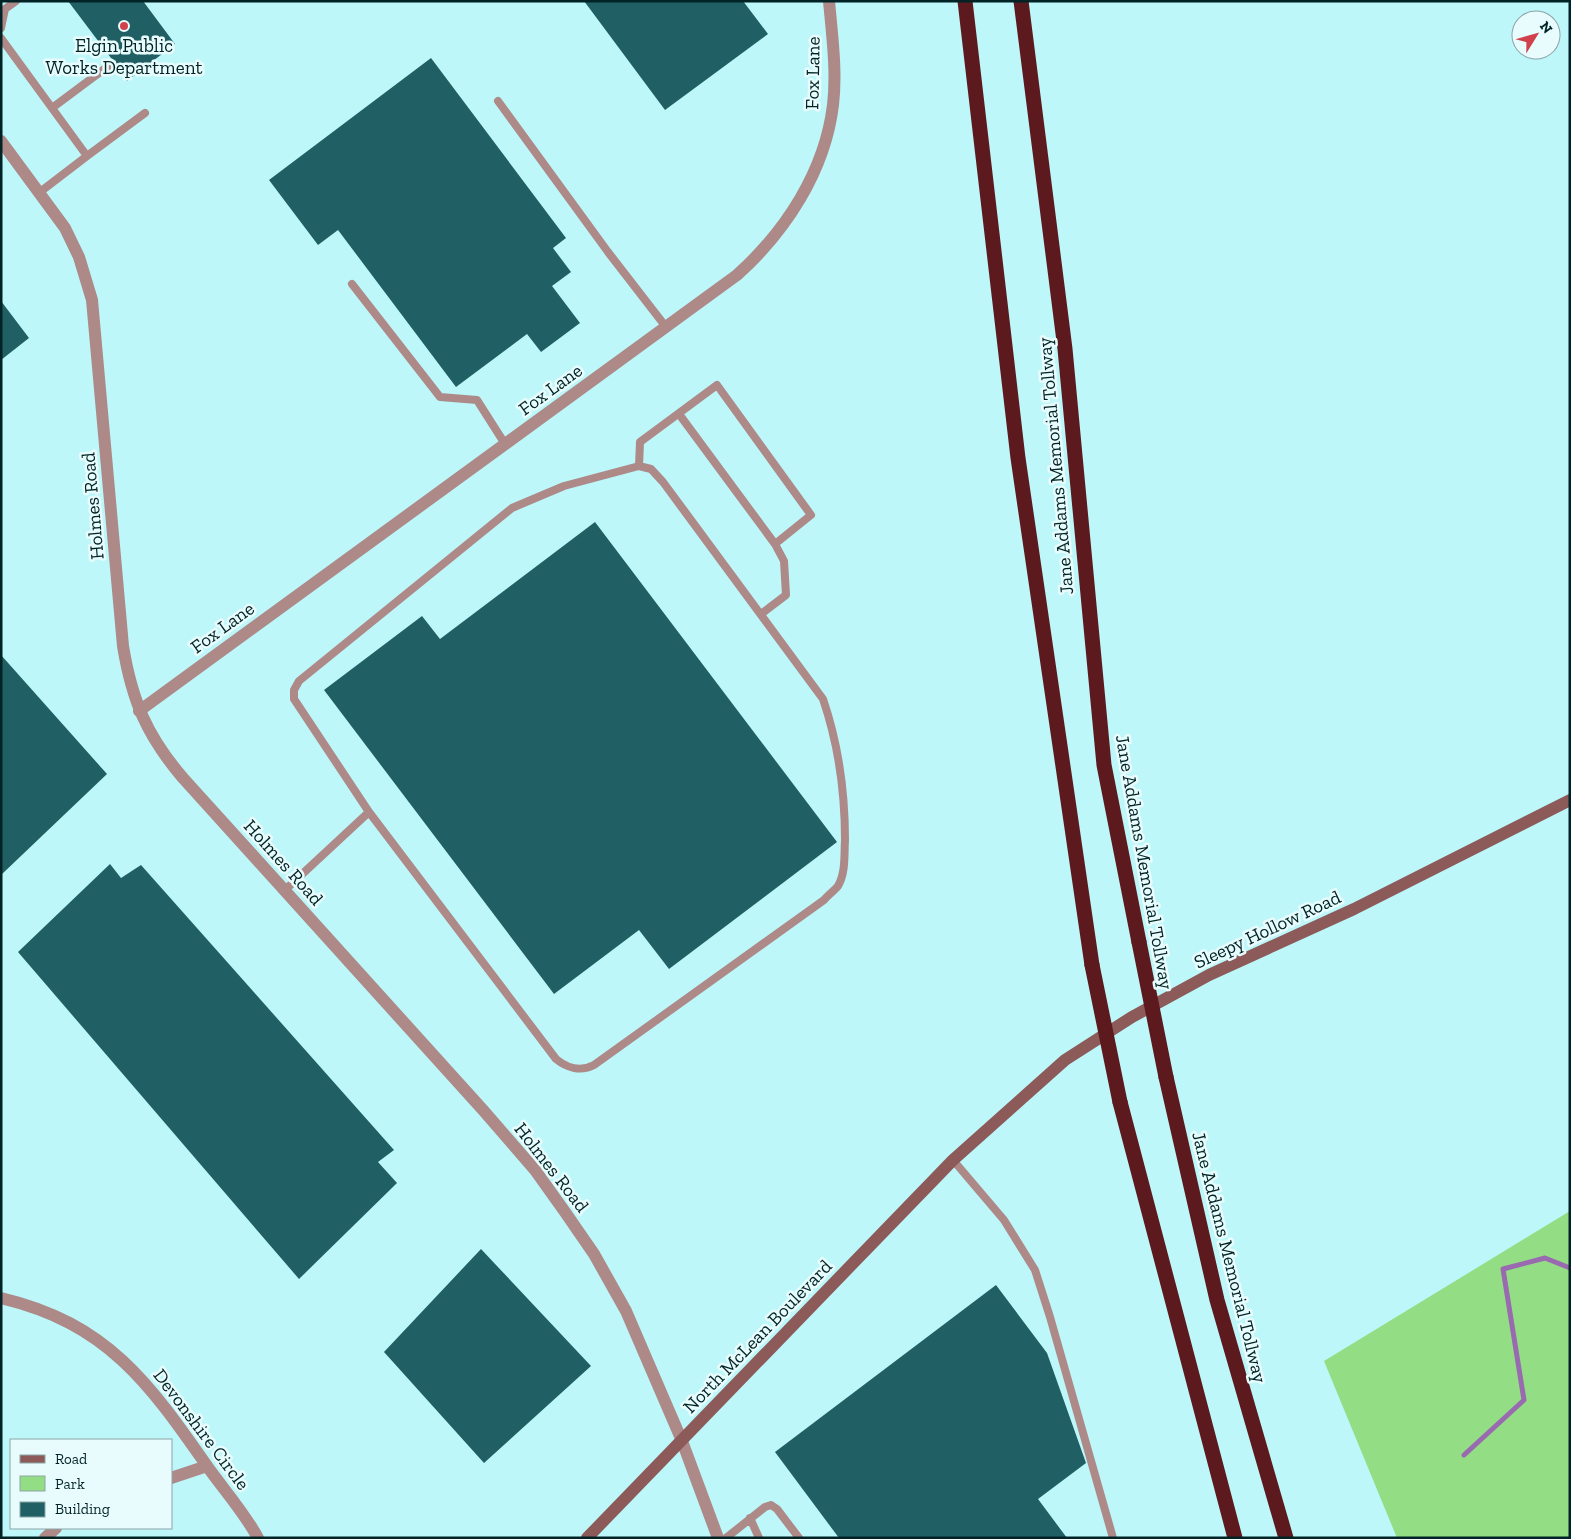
<svg xmlns="http://www.w3.org/2000/svg" width="1571" height="1539" font-family="'Zilla Slab',serif">
	<rect width="100%" height="100%" fill="#bdf7fa"/>
	<path fill="#93de85" d="M1570,1211V1538H1397L1324,1361Z"/>
	<g fill="none" stroke-linecap="round" stroke-linejoin="round">
		<path stroke="#996ab0" stroke-width="5" d="M1464,1455L1524,1400L1503,1269L1545,1258L1570,1268"/>
	</g>
	<path fill="#206064" d="M68,1H143L175,44L127,81L116,66V61L111,58Z
		M584,1H743L768,34L665,110Z
		M431,58L566,238L553,248L571,272L552,286L580,323L541,352L527,334L456,387L338,230L318,245L269,180Z
		M1,301L29,338L1,360Z
		M595,522L837,842L669,969L639,930L554,994L324,690L422,616L440,639Z
		M1,655L107,774L1,875Z
		M110,864L121,878L141,865L394,1150L378,1162L397,1183L299,1279L18,952Z
		M481,1249L591,1366L484,1463L384,1352Z
		M996,1285L1047,1353L1086,1463L1038,1499L1067,1538H839L775,1452Z"/>
	<g fill="none" stroke-linecap="round" stroke-linejoin="round">
		<path stroke="#ad8988" stroke-width="8" d="M1,28L5,9L16,1
			M1,38L87,156L40,192
			M498,101L608,252L666,327
			M52,108L111,64
			M87,156L145,113
			M352,284L440,397L477,400L505,444
			M639,466L640,442L717,385L811,515L775,544L679,414
			M761,614L786,595L784,561L775,544
			M285,890L369,812L294,699V690L299,681L512,508L564,486L639,466L651,469L663,482L823,699C839,746 845,791 845,840C844,855 846,872 838,886C834,891 828,895 824,900L594,1065C581,1072 567,1068 556,1059L369,812
			M953,1160L1004,1220L1035,1270L1050,1317L1113,1538
			M750,1518L759,1538
			M726,1538L765,1507L771,1505L777,1509L799,1538"/>
		<path stroke="#ad8988" stroke-width="12" d="M1,141L65,228L79,257L92,300L123,646C132,701 147,736 183,778L483,1110L535,1170L565,1212L594,1254L626,1311L682,1441L718,1538
			M139,711L737,275C786,231 825,171 833,105C837,71 832,35 829,1
			M1,1298C107,1323 149,1383 207,1466C224,1490 244,1512 258,1538
			M171,1478L207,1466
			M45,1538L56,1528"/>
		<path stroke="#8c5a59" stroke-width="12" d="M587,1538L953,1160L1065,1060L1132,1017L1209,975L1354,909L1570,800"/>
		<path stroke="#5d1a1e" stroke-width="15" d="M965,1L1018,458L1092,965
			M1021,1L1065,349L1104,765L1139,942
			M1166,1077L1217,1300L1286,1538
			M1120,1102L1235,1538"/>
		<path stroke="#5d1a1e" stroke-width="15" d="M1139,942L1166,1077
			M1092,965L1120,1102"/>
	</g>
	<circle fill="#d1414c" stroke="#e9fcfd" stroke-width="2" cx="124" cy="26" r="5"/>
	<g text-anchor="middle" stroke-width="5" stroke-linejoin="round" paint-order="stroke">
		<g font-size="19" fill="#012325" stroke="#e9fcfd">
			<text x="124" y="52">Elgin Public<tspan x="124" dy="22">Works Department</tspan></text>
		</g>
		<g font-size="19" fill="#012325" stroke="#e9fcfd">
			<text transform="translate(812 73) rotate(-89)" y="7">Fox Lane</text>
			<text transform="translate(550 389) rotate(-36)" y="7">Fox Lane</text>
			<text transform="translate(1055 466) rotate(-95)" y="7">Jane Addams Memorial Tollway</text>
			<text transform="translate(92 506) rotate(-95)" y="7">Holmes Road</text>
			<text transform="translate(222 627) rotate(-36)" y="7">Fox Lane</text>
			<text transform="translate(284 862) rotate(48)" y="7">Holmes Road</text>
			<text transform="translate(1145 862) rotate(80)" y="7">Jane Addams Memorial Tollway</text>
			<text transform="translate(1267 929) rotate(-25)" y="7">Sleepy Hollow Road</text>
			<text transform="translate(552 1167) rotate(52)" y="7">Holmes Road</text>
			<text transform="translate(1230 1257) rotate(76)" y="7">Jane Addams Memorial Tollway</text>
			<text transform="translate(757 1336) rotate(-46)" y="7">North McLean Boulevard</text>
			<text transform="translate(202 1429) rotate(53)" y="7">Devonshire Circle</text>
		</g>
	</g>
	<rect width="1571" height="1539" fill="none" stroke="#012325" stroke-width="5"/>
	<rect x="10" y="1439" width="162" height="90" fill="#e9fcfd" stroke="#8ca5a7"/>
	<rect x="20" y="1455" width="25" height="8" fill="#8c5a59" stroke="#8ca5a7"/>
	<text x="55" y="1464" font-size="15" fill="#012325">Road</text>
	<rect x="20" y="1476" width="25" height="15" fill="#93de85" stroke="#8ca5a7"/>
	<text x="55" y="1489" font-size="15" fill="#012325">Park</text>
	<rect x="20" y="1502" width="25" height="15" fill="#206064" stroke="#8ca5a7"/>
	<text x="55" y="1514" font-size="15" fill="#012325">Building</text>
	<g transform="translate(1536 35) rotate(53)"><circle r="24" fill="#e9fcfd" stroke="#8ca5a7"/>
	<path d="M0-4L9 19L0 12L-9 19Z" fill="#d1414c"/>
	<text y="-8" font-size="14" font-weight="bold" text-anchor="middle" fill="#012325">N</text>
	</g>
</svg>
